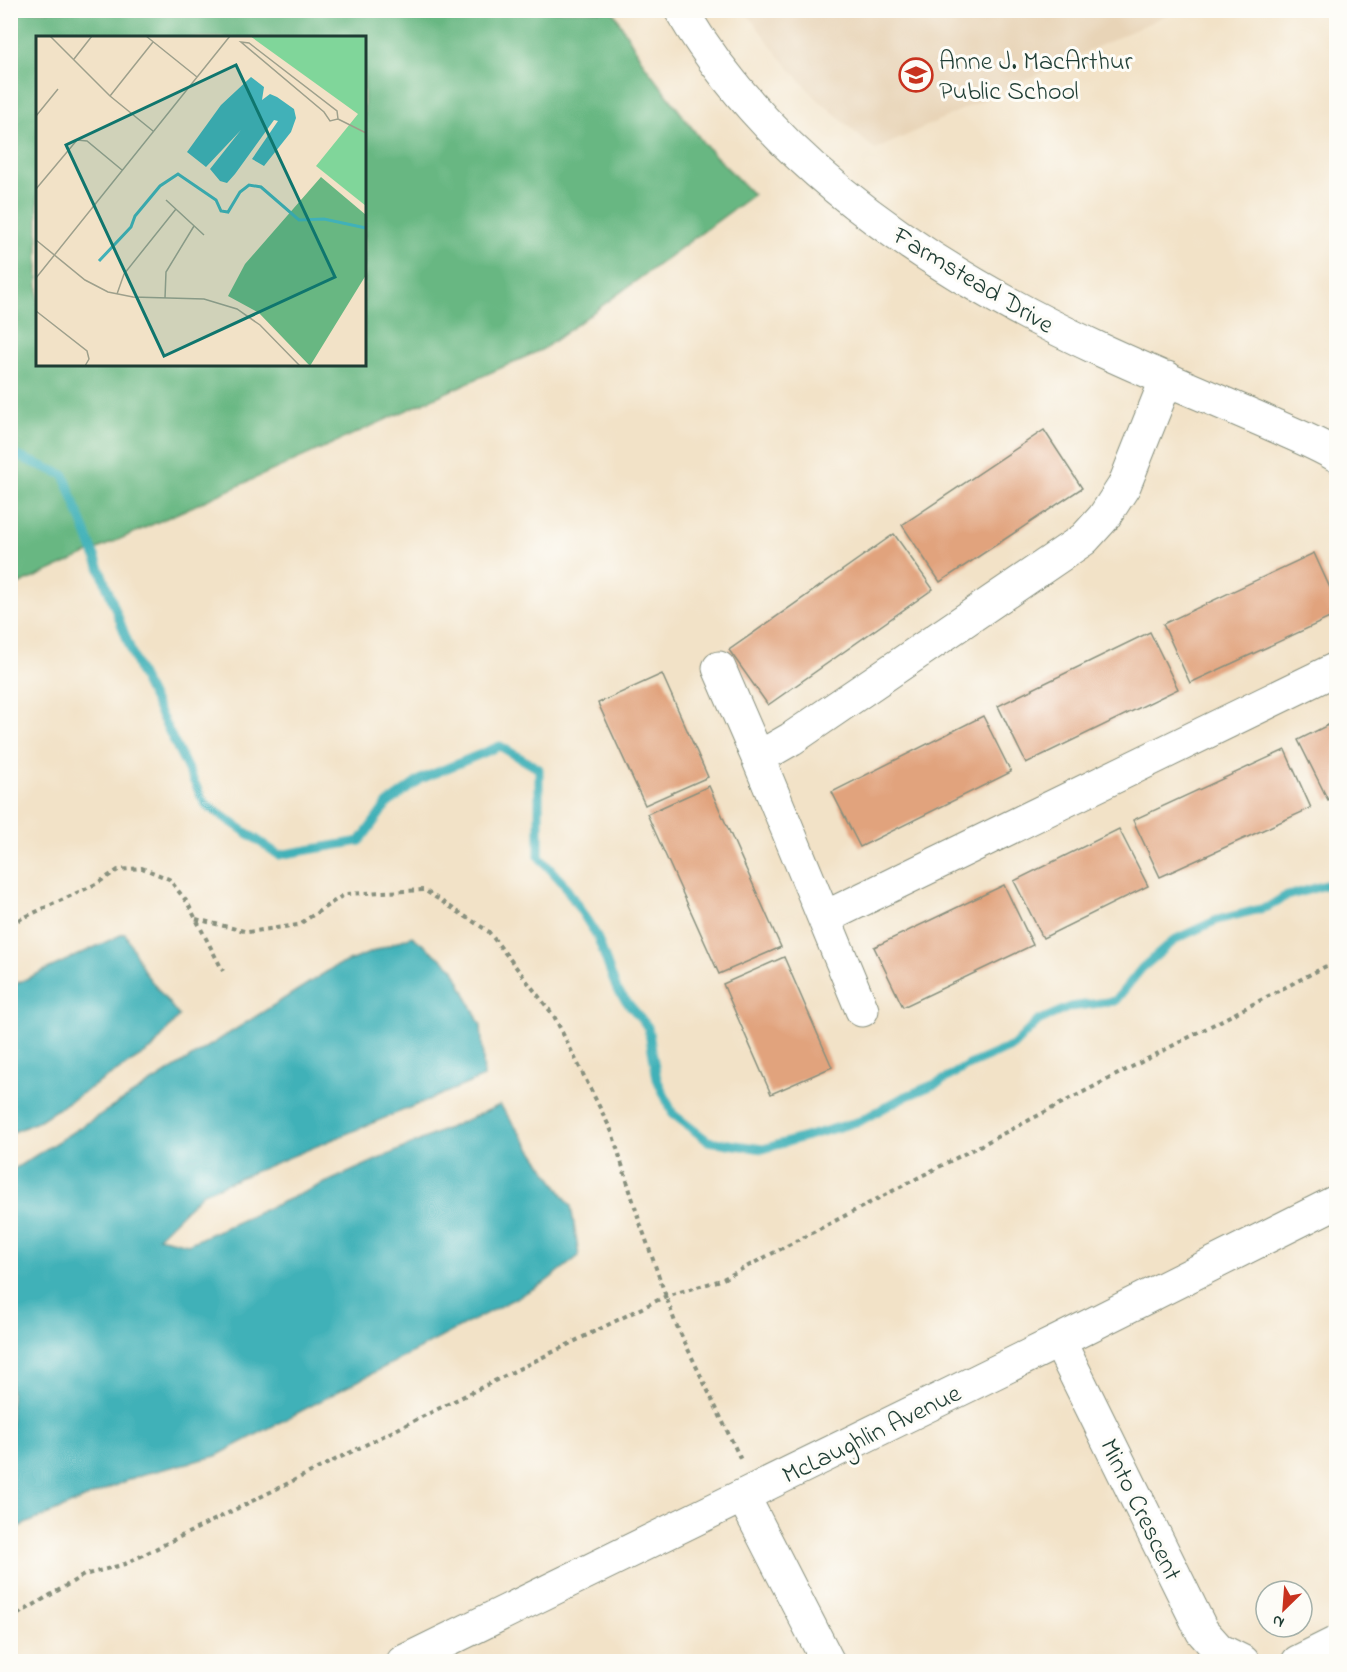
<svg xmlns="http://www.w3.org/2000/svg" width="1347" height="1672" font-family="'Indie Flower',sans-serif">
	<rect width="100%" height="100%" fill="#fdfcf7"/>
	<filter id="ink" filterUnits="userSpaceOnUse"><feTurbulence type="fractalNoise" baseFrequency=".0167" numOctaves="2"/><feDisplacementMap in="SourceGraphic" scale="12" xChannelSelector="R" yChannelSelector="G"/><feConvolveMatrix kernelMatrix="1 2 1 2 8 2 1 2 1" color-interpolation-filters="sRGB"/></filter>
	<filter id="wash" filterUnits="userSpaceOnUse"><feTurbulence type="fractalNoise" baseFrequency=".008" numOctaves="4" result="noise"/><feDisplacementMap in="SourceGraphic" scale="24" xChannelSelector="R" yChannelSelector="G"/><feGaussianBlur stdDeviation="1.35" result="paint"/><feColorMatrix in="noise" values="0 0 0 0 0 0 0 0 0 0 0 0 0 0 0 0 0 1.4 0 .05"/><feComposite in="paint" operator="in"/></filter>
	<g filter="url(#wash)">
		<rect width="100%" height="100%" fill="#f2e2c7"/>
		<path fill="#e8d4b7" d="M745,11H1175L875,150L813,95L779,56Z"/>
		<path fill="#68b782" stroke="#447a5b" stroke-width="1.5" fill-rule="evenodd" d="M10,11H613L644,64L704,144L753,195L543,349L11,588ZM38,38H364V364H38Z"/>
		<path fill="#41b1b8" stroke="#307776" stroke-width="1.5" d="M125,933L145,973L179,1016L152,1049L37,1122L11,1133V986Z
			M412,936L453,968L481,1026L484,1077L203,1193L158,1237L188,1244L500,1105L571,1206L579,1256L544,1283L216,1456L140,1475L11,1530V1171L334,967Z"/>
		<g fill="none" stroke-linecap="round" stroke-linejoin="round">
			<path stroke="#41b1b8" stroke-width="9" d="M10,453L64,475L139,671L205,804L279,855L360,841L387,804L421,779L500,746L539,769V857L563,883L597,936L617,990L648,1027L657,1079L673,1114L708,1141L763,1149L860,1121L902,1098L940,1082L967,1066L1013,1046L1038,1021L1070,1007L1115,1001L1142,968L1176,939L1217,920L1268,907L1284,897L1336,882"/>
		</g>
		<g id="blocks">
			<path fill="#e1a37d" d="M1044,430L1082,488L940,582L902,525Z
				M894,534L933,589L768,705L729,650Z
				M1314,553L1336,601V615L1190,683L1163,624Z
				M1150,632L1178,689L1026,763L998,706Z
				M662,674L708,777L645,805L598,703Z
				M983,716L1011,772L860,847L832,792Z
				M1336,721V796L1328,800L1298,740Z
				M1285,750L1311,808L1160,877L1133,820Z
				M709,786L781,947L719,974L647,814Z
				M1119,829L1148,886L1043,938L1014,881Z
				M1004,885L1033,945L903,1007L874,947Z
				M784,957L832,1067L771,1094L723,984Z"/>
		</g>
	</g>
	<g filter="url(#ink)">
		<use href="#blocks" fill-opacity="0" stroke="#88907e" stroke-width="1.5"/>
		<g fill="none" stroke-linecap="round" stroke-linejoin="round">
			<defs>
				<path id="minor" d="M681,10C773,167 939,275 1101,350C1157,376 1214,399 1271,424C1293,434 1316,443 1336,455
					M719,668L758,758L862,1010
					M758,758L791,739L1084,539L1104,517L1124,486L1167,378
					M824,918L1336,669
					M1059,1341L1202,1631L1219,1650L1243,1662
					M743,1496L828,1662
					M403,1662L1059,1341L1336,1202
					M1298,1662L1336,1643"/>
			</defs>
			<use href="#minor" stroke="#88907e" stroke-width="35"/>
			<path stroke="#88907e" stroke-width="4" stroke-dasharray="4.5 4.5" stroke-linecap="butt" d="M196,919L248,932L298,925L345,894L424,890L488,931L554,1016L612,1132L639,1220L675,1322L742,1462
				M10,924L96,884L118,870L142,868L169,879L187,902L223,971
				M10,1619L84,1575L125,1564L666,1296L721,1280L1336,961"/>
			<use href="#minor" stroke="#fff" stroke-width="33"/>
		</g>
	</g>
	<defs>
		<symbol id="school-ring" viewBox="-11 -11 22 22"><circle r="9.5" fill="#fdfcf7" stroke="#c8321e" stroke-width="1.5"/><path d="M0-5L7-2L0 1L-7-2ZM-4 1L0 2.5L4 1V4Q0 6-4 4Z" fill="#c8321e"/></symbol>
	</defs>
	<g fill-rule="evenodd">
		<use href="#school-ring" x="897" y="56" width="38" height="38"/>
	</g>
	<g text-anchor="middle" stroke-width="6" stroke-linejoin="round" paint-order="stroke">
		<g font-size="26" fill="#1f3d34" stroke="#fdfcf7" text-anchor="start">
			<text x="939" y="69">Anne J. MacArthur<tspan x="939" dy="30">Public School</tspan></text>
		</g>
		<g font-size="26" fill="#1f3d34" stroke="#fdfcf7">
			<text transform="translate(974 279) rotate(31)" y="9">Farmstead Drive</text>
			<text transform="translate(871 1433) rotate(-26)" y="9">McLaughlin Avenue</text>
			<text transform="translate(1142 1509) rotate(64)" y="9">Minto Crescent</text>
		</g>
	</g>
	<g transform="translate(36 36)">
		<rect width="330" height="330" fill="#f2e2c7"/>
		<path d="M214,0H330V170L280,130L322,78Z" fill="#80d69a"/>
		<path d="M285,141L330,179V239L274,330L223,277L192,260L209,228Z" fill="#68b782"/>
		<path d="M215,41L228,51L226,64L234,58L241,61L258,73L260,82L255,96L228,130L216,123L242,85L238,84L199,138L191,147L184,145L174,133L205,94L170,131L151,116L185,69Z" fill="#41b1b8"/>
		<path fill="none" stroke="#41b1b8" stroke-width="3" d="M63,225L95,191L99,180L124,150L142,138L180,164L185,175L192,176L204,156L213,149L225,151L263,184L288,183L330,192"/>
		<path fill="none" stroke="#9ea08c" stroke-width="1.5" d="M14,0L74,60L117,95M110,0L161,41M205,6L213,7L301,75L302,83L294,85L288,76ZM38,23L56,0M74,60L117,6M0,80L22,53M302,83L330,97M0,153L41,104L51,105L86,134M130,164L168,199M0,204L49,244L72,256L97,261L168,263L201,273L224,289L264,330M0,242L194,0M81,258L88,238L140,173M129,262L130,236L158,190M0,275L51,315L53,323L49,330"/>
		<path fill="#0f766e" fill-opacity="0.15" stroke="#0f766e" stroke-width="3" d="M200,29L299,241L128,320L30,109Z"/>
		<rect width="330" height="330" fill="none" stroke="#1f3d34" stroke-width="3"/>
	</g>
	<rect width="1347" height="1672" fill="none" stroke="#fdfcf7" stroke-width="36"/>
	<g transform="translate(1284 1609) rotate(205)"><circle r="28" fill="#fdfcf7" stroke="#a4b0a9" stroke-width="1.5"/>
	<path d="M0-4.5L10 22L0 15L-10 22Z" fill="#c8321e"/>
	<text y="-9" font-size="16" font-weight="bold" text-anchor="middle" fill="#1f3d34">N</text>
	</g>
</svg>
